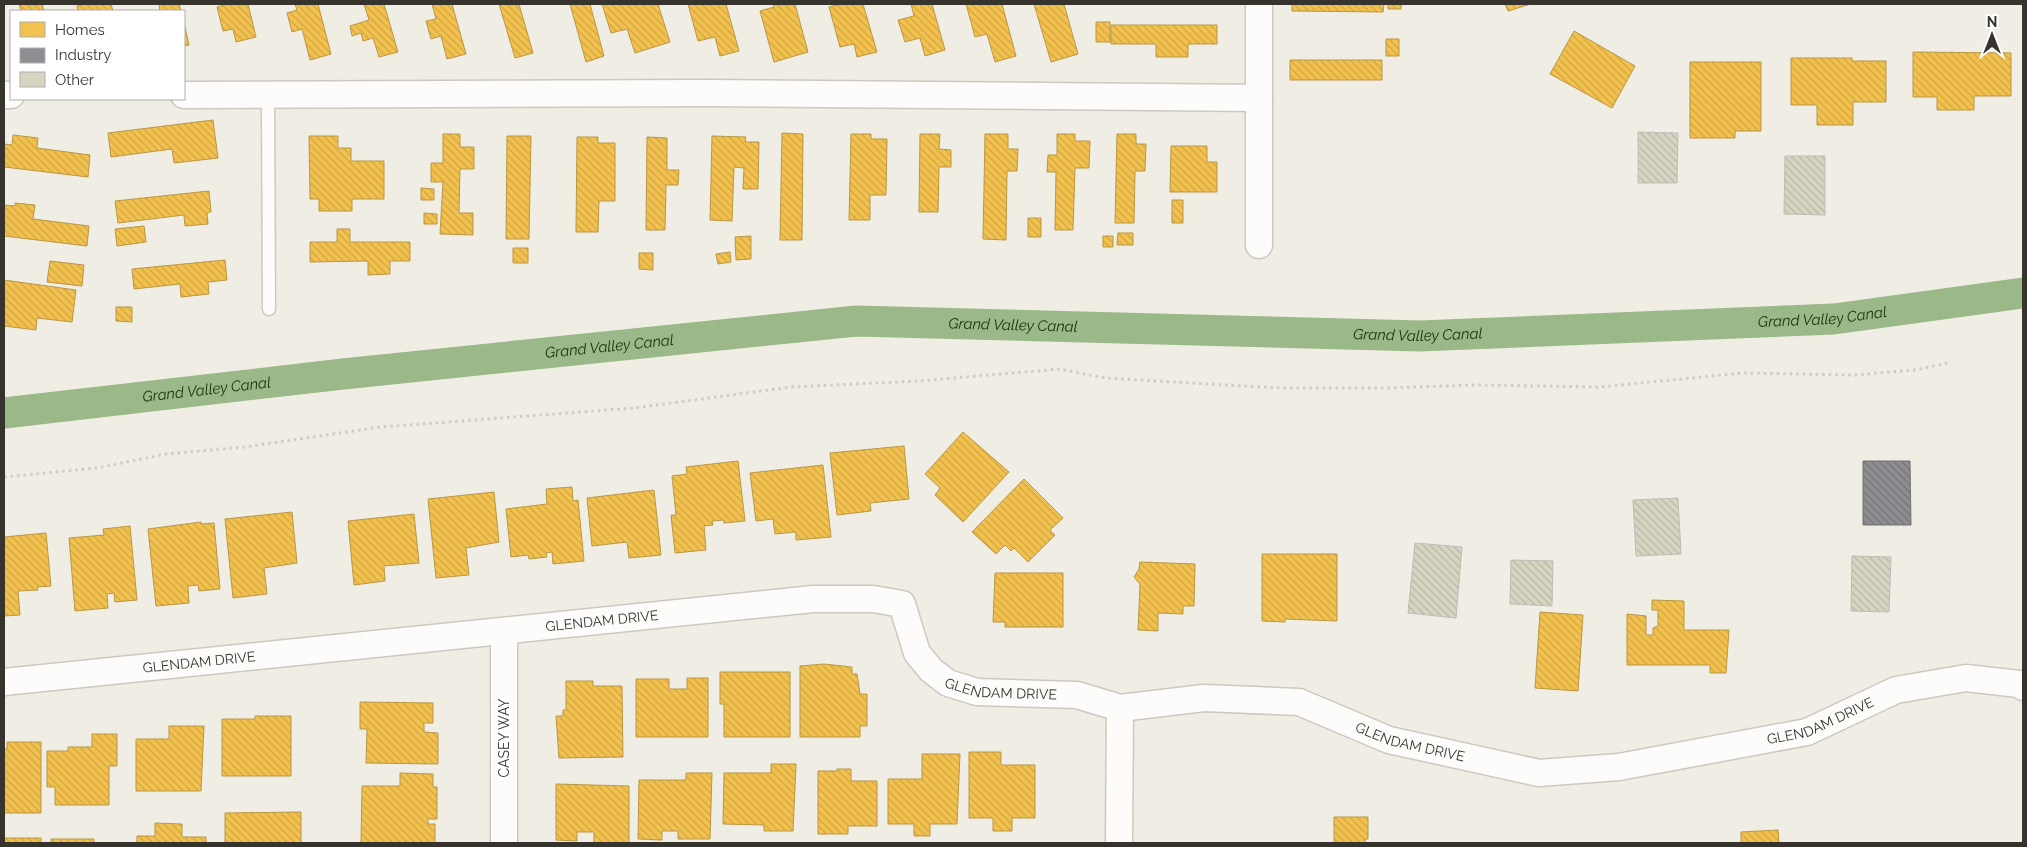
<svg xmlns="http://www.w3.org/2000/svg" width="2027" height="847" font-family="Raleway,sans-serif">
	<defs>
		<pattern id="homes-back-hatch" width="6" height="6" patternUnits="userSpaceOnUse" patternTransform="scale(1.25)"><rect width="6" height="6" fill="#f2c14e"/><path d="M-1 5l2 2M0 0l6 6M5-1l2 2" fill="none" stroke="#d0a644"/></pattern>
		<pattern id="industry-back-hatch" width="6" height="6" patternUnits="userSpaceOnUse" patternTransform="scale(1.25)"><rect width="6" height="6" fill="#8d8d92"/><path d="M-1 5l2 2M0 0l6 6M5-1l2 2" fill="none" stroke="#747478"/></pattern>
		<pattern id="building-back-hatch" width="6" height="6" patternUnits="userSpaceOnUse" patternTransform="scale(1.25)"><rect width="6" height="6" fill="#d5d5c2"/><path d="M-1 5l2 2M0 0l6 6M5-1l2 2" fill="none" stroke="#b7b7a7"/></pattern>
	</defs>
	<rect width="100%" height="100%" fill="#f0ede4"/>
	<path fill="url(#homes-back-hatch)" stroke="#ba9744" d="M19,4H42L44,11H21Z
		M84,4H111L113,11H78L77,6Z
		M159,4H179L181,11H160Z
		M227,4H248L256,37L236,42L233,29L223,31L217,7Z
		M295,4H318L331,54L310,60L302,29L292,32L287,13L297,10Z
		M364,4H384L398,52L379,57L373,38L363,41L361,33L352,36L350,26L369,20Z
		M432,4H452L466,54L447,59L441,36L431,39L426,21L436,19Z
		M499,4H519L533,53L515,58Z
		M570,4H590L604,56L586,62Z
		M602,4H658L670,42L635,53L627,29L611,33Z
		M688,4H726L739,51L720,56L715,37L698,41Z
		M773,4H795L808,52L774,62L760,11L774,7Z
		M841,4H863L877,52L857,57L854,44L840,47L829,7Z
		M911,4H932L945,50L925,56L920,38L905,42L898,20L914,16Z
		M966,4H1002L1016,56L995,62L987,34L975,37Z
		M1034,4H1064L1078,54L1051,62Z
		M1292,4H1384L1383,12L1292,11Z
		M1388,4H1401V9H1388Z
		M1505,4H1531L1508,11Z
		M1096,22H1110V42H1096Z
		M184,23L189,45L184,46Z
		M1111,25H1217V44H1188V57H1156V44H1111Z
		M1574,31L1635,66L1612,108L1550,74Z
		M1386,39H1399V56H1386Z
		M1913,52L2011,53V96H1974V110H1937V97H1913Z
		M1791,58H1852V61H1886V102H1853V125H1817V105H1791Z
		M1290,60H1382V80H1290Z
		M1690,62H1761V131H1735V138H1690Z
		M213,120L218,158L174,163L172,149L111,157L108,133Z
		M782,133L803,134L802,240H780Z
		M443,134H460V147H474V169H460L459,213H473V235L440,234L443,182H431V163H443Z
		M851,134H871V139H887L886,195H870V220H849Z
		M920,134H940L939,149L951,150V167H939L938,212H919Z
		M985,134H1008V149H1018L1017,171H1007L1006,240L983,239Z
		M1057,134H1075V141H1090L1089,168H1075L1073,230H1055L1056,172H1047L1048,155H1057Z
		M1117,134H1136V144H1146L1145,171H1135L1134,223H1115Z
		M13,135L38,138L37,148L90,155L88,177L4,167V144L12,145Z
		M309,136H338V148H351V161H384V199H352V211H319V199H310Z
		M507,136H531L529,239H506Z
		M712,136L746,137L745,142H759L758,189H743L744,168L734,167L732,221L710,220Z
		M577,137H598V143H615V201H599L598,232H576Z
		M647,137L667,138V170H679L678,185H666L665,230H646Z
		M1171,146H1207V162H1217V192H1170Z
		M421,188L434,189V200H421Z
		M209,191L211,212L207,213L208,224L185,226L184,215L118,223L115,201Z
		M1172,200H1183V223H1172Z
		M15,203L35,205L33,219L89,226L87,246L4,236V205L15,206Z
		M424,213L437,214V224H424Z
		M1028,218H1041V237H1028Z
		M144,226L146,242L117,246L115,229Z
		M337,229H350V242H410V261H390V274L368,275V261L310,262V242H337Z
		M1118,233H1133V245H1117Z
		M751,236V259L736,260L735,237Z
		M1103,236H1113V247H1103Z
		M513,248H528V263H513Z
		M730,252L731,262L718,264L716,254Z
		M639,253H653V270L639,269Z
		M225,260L227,280L208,282L209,294L181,297L180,284L134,289L132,269Z
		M50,261L84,265L82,286L47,282Z
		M4,280L76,290L72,322L37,318L36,330L4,326Z
		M116,307H132V322L116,321Z
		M963,432L1009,472L963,522L935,495L940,488L925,474Z
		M904,446L909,499L870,503L871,511L837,515L830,453Z
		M738,461L745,521L724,523V520L712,521L713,525L704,526L706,550L675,553L671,515H676L672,476L687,474L686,467Z
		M823,465L831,537L796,540V532L775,534L773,519L756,521L750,473Z
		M1024,479L1063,518L1050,530L1055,535L1028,562L1014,548L1011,551L1005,545L996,554L972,532Z
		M572,487L573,501L578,500L584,561L553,564L552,552L546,553L547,557L529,559L528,555L511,557L506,509L547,504L546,489Z
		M654,490L661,555L629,558L627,542L592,546L587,498Z
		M494,492L499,542L466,548L469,575L436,578L428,499Z
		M292,512L297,563L264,568L267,594L233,598L225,519Z
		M414,514L419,563L384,566L385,581L354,585L348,521Z
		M201,522V524L214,523L220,589L199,591L198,585L188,586L189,603L156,606L148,529Z
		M130,526L137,600L115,602L114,593L107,594L108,608L75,611L69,538L104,535L103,529Z
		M46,533L51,586L37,587L38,590L18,591L20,615L4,616V537Z
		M1262,554H1337V621L1285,619V622L1262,621Z
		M1140,562L1195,564L1194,606H1183V614L1158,613V631L1138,630L1140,584L1134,577L1139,569Z
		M995,573H1063V627H1005V622H993Z
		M1652,600L1684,601V630H1729L1726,673H1710V665H1627V614L1646,616V635H1653V628L1658,626V610H1652Z
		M1540,612L1583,615L1578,691L1535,688Z
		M824,664L852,667V674H857L860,694H867V726H860V737H800V666Z
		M720,672H790V737H724V704H720Z
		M687,678H708V737H636V679H669V689H687Z
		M566,681H593V686H622L623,757L559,758L556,716H563V710H566Z
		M360,702L433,703V723H424V732L438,733V764L366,763L367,729H360Z
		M255,716H291V776H222V719H255Z
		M169,726H204L201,791H136V739H169Z
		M92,734H117V766H109V805H55V787H47V751H68V747H92Z
		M7,742H41V813H4V749H7Z
		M969,752H1001V765H1035V818H1012V831H993V818H969Z
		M922,754H960L957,824H930V836H914V824H888V779H922Z
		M771,764H796L793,831H764V825L723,824L724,773H771Z
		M837,769H851V781H877V826H848V834H818V771H837Z
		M400,773L433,774V787H437V819H428V824H435V843H361L362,786H400Z
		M686,773H712L710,839H678V831H662V840L638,839L639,780H686Z
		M556,784L629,786V843H594V832H577V841L556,840Z
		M301,812V843H225V813Z
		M1334,817H1368V839H1365V843H1334Z
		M155,823L182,824V837H206V843H137V836H155Z
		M1778,830L1779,843H1741V832Z
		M4,838H41V843H4Z
		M51,839H94V843H51Z"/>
	<path fill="url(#industry-back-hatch)" stroke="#737274" d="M1863,461H1910L1911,525H1863Z"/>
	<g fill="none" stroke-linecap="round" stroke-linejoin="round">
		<path stroke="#9bb888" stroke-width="31" id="s1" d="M4,413L343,374L856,321L1420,336L1834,319L2023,293"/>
	</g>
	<path fill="url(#building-back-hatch)" stroke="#bebdb6" d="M1638,132L1678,133L1677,183H1638Z
		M1785,156H1825V215L1784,214Z
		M1678,498L1681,554L1636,556L1633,500Z
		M1415,543L1462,547L1456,618L1408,613Z
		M1852,556L1891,557L1889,612L1851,611Z
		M1511,560L1553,561L1552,606L1510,604Z"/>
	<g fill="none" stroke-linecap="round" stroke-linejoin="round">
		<defs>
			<path id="service" d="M268,95L269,309"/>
			<g id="minor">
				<path d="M1259,4V245"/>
				<path d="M4,95H11"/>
				<path d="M184,95L706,93L1259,98"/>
				<path d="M504,632V843"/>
				<path id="s2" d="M4,682L813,599H873L902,604L917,653L931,670L948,683L977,692L1077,695L1120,708L1204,698L1299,702L1389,740L1539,773L1619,767L1807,732L1896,690L1966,678L2019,684L2023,687"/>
				<path d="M1119,843L1120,708"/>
			</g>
		</defs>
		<use href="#service" stroke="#cbc9c1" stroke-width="15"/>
		<use href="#minor" stroke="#cbc9c1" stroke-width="29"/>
		<path stroke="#ceccc8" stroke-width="3" stroke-dasharray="2.5 4" stroke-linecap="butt" d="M4,477L97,468L166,454L244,447L381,427L634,408L791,387L919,381L1060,369L1106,378L1226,385L1282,388H1383L1477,385L1600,387L1742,373L1854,375L1914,370L1949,363"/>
		<use href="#service" stroke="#fdfcfb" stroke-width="12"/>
		<use href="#minor" stroke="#fdfcfb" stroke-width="26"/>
	</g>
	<g text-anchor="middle" stroke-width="5" stroke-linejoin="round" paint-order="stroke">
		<g font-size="14" fill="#36342d" stroke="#fff">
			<text dy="5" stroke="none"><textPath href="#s2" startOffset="601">GLENDAM DRIVE</textPath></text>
			<text dy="5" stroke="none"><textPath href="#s2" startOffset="196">GLENDAM DRIVE</textPath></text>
			<text dy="5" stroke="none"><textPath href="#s2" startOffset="1051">GLENDAM DRIVE</textPath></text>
			<text dy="5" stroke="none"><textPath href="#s2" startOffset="1891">GLENDAM DRIVE</textPath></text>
			<text transform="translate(504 738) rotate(-90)" y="5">CASEY WAY</text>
			<text dy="5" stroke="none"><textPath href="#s2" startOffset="1471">GLENDAM DRIVE</textPath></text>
		</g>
		<g font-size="15" font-style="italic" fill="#173405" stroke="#fff">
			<text dy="5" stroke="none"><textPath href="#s1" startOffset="1824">Grand Valley Canal</textPath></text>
			<text dy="5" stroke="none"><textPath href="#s1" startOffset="1014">Grand Valley Canal</textPath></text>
			<text dy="5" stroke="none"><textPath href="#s1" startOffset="1419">Grand Valley Canal</textPath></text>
			<text dy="5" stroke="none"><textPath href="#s1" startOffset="609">Grand Valley Canal</textPath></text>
			<text dy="5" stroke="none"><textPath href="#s1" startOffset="204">Grand Valley Canal</textPath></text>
		</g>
	</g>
	<rect width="2027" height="847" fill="none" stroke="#36342d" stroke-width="10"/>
	<rect x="10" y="10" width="175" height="90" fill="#ffffff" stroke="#afaeab"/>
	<rect x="20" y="22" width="25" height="15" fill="#f2c14e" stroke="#afaeab"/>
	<text x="55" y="35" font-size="15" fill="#36342d">Homes</text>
	<rect x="20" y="48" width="25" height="15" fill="#8d8d92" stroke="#afaeab"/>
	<text x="55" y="60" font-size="15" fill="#36342d">Industry</text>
	<rect x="20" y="72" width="25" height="15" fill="#d5d5c2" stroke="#afaeab"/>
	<text x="55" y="85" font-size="15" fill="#36342d">Other</text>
	<g transform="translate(1992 35)" stroke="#ffffff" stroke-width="4" paint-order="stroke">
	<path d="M0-4L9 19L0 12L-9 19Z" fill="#36342d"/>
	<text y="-8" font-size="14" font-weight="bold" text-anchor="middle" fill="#36342d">N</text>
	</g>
</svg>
